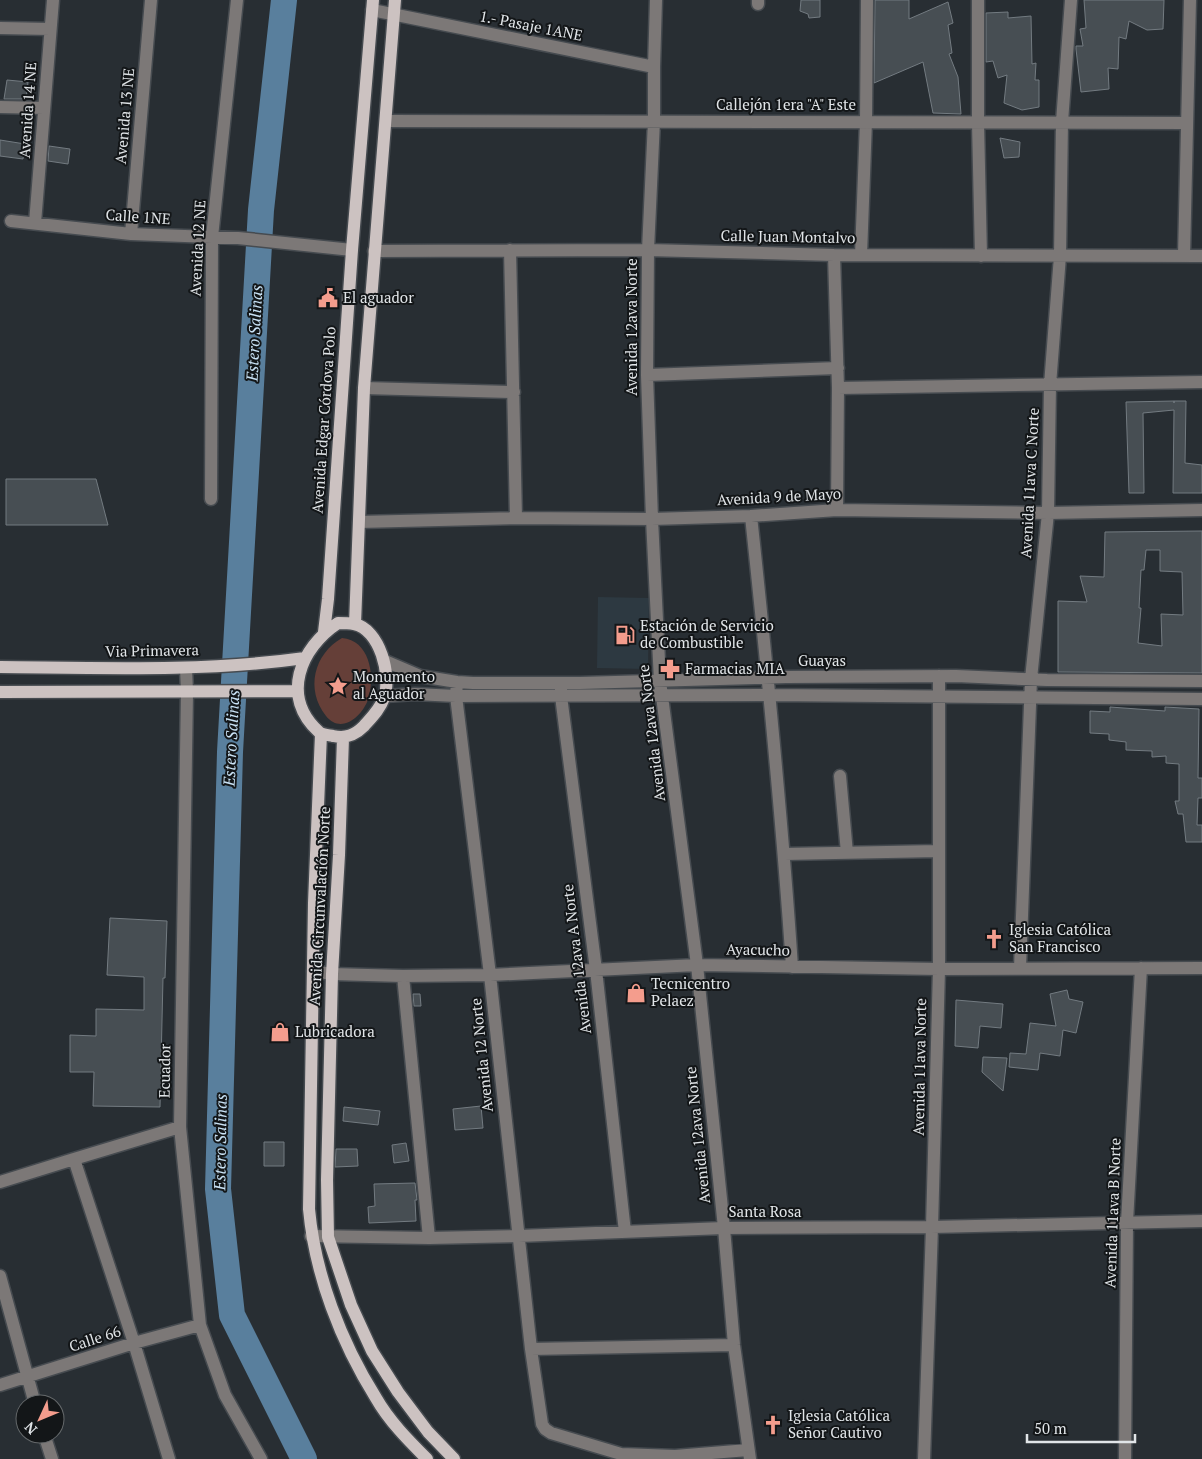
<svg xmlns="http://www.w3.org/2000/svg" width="1202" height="1459" font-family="'PT Serif',serif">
	<rect width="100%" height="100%" fill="#282e33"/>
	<path fill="#2d3941" d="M598,597L649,598L648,669L597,668Z"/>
	<path fill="#653f38" d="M342,638C369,640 375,674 369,696C365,714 342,736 326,716C305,689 314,654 342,638Z"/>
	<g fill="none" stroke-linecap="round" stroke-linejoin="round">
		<path stroke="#597f9d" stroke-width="26" d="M284,0L261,210L230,752L218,1189L232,1315L304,1459"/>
	</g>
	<path fill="#474e53" stroke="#737b81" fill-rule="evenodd" d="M801,0H820V17L809,18L808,14L800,11Z
		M875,0H909V19L948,2L953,23L948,25L952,53L949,54L958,77L961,114L933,113L923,62L874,83Z
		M1084,0H1164L1163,29L1147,30L1129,21L1126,39L1119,37L1118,69L1108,68L1109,89L1081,92L1076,49V46H1083L1080,29L1086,28Z
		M1008,12V18L1031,16L1032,64L1036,63L1035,80H1039V107L1022,110L1004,103L1007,75L998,78L993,61L986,62V13Z
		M7,80L28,82L26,99H4Z
		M1000,138L1020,142L1019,157L1004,158Z
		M0,140L25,144L23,159L0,156Z
		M49,146L70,149L68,164L48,161Z
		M1174,401V403V401H1186L1185,463L1202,465V493H1173L1174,410L1143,413L1144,493H1129L1126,402Z
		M6,479H96L108,525H6Z
		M1202,531V673L1058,672V601L1087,602L1080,576L1104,577L1105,532ZM1146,550H1160V571L1182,572L1183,615L1161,614L1162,646L1138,643L1141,608H1139L1141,570H1144Z
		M1110,707L1165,711V707L1199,709L1198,778H1202V798H1198L1197,825H1202V842H1186L1183,814H1178L1175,801H1179V764L1166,763V756L1152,757V751L1126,750V742L1109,740V734L1090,733V711L1110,712Z
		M110,918L167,921L165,978H163L160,1107L93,1106L94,1072H70V1035L96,1036V1009L144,1010V977L107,975Z
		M1067,990L1069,999L1083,1002L1076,1033L1063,1030L1060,1056L1040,1053L1038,1070L1009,1067L1010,1053L1026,1054L1030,1023L1056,1026L1050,994Z
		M413,994H420L421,1006H414Z
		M956,1000L1003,1004L1001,1028L980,1026L978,1048L955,1046Z
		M983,1057L1007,1058L1003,1091L982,1072Z
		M481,1106L483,1128L455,1130L453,1109Z
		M344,1107L380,1111L378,1125L343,1121Z
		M264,1142H284V1166H264Z
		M406,1143L409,1161L394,1163L392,1145Z
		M336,1149H357L358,1166L335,1167Z
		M415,1183L417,1200H415L416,1221L369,1223L368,1207L375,1206L374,1184Z"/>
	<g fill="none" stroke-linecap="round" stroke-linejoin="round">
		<defs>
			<path id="minor" d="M656,0L654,67V121L648,250L647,375L652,519L660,681L697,965L724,1228L734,1345L750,1459
				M978,0V123L981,256
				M758,4V0
				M372,10L654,67
				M0,28L50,29
				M0,107L44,108
				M386,121L1186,123
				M11,221L131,234L238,238L352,250
				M35,223L53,0
				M131,234L151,0
				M510,250L516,518
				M374,251L648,250L834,255L1202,256
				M834,255L838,388L837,510
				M861,255L866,121L867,0
				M1184,256L1190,0
				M647,375L838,368
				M364,388L514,392
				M838,388L1202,382
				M211,499L212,237L237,0
				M751,516C767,666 782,816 792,967
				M359,522L516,518L652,519L751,516L837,510L1048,513L1202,510
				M385,661L420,676L457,682L473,683H580L786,677L956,676L1047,680L1202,681
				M186,668L187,692L180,1127L200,1325L225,1395L261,1459
				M457,682L456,696L490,975L531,1349L542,1424L545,1429L551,1433L621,1454L675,1456L748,1450
				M561,688V696L596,970L625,1232
				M385,696L415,694L456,696L770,695L1202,699
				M840,776L847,853
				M784,854L938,851
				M1020,968L1031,679L1048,513L1050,385L1060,256L1062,122L1071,0
				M313,971L332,974L403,976L490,975L697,965L939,969L1202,968
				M403,976L429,1238
				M74,1159L180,1127
				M0,1182L74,1159L134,1343L169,1459
				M311,1236L429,1238L519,1236L724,1228L932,1227L1202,1221
				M0,1276L35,1404
				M531,1349L734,1345
				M0,1385L134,1343L200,1325
				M44,1434L52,1459
				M924,1459L932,1227L939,969V676
				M1125,1459L1127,1222L1141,968"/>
			<path id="major" d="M338,623C343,623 349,623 354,624C380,629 392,676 384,698C380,709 372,717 364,726C355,735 346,739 333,736C328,735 323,735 319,732C280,697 300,648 338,623Z
				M355,624L364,388L395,0
				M324,632L328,599L352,250L373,0
				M0,667C102,668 204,672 305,658
				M0,692L297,691
				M321,734L314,903L309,1209C315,1275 341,1342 376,1398C389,1421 409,1441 427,1459
				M343,738L339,855L332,974L327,1180L328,1237L351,1305L372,1351L398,1392L428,1432L454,1459"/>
		</defs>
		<use href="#minor" stroke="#464b50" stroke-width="15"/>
		<use href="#major" stroke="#464b50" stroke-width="15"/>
		<use href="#minor" stroke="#7c7877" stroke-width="12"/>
		<use href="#major" stroke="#ccc2c1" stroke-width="12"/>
	</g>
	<defs>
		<symbol id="civic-bare" viewBox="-9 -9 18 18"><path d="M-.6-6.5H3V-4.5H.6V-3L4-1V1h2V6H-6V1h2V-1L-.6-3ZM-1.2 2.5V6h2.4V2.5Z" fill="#f49d8d" stroke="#131618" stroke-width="2.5" paint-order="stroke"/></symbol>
		<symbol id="fuel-bare" viewBox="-9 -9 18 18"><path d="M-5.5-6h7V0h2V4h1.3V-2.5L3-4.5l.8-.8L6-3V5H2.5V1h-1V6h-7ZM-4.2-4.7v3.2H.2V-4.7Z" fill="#f49d8d" stroke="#131618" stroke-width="2.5" paint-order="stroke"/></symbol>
		<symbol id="pharmacy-bare" viewBox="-9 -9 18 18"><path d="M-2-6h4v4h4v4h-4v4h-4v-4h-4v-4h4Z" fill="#f49d8d" stroke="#131618" stroke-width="2.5" paint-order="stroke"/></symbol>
		<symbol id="sight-bare" viewBox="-9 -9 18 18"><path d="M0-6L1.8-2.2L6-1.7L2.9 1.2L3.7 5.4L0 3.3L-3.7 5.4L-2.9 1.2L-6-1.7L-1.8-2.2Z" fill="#f49d8d" stroke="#131618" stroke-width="2.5" paint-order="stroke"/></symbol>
		<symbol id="church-bare" viewBox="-9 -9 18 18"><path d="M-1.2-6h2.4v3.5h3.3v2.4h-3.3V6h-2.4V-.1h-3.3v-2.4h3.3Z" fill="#f49d8d" stroke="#131618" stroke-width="2.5" paint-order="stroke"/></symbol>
		<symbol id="shop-bare" viewBox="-9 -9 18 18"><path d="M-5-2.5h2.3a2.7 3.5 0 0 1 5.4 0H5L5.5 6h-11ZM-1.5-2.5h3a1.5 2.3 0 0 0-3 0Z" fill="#f49d8d" stroke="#131618" stroke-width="2.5" paint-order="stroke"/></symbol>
	</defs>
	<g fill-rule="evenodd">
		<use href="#civic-bare" x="314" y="284" width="28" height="28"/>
		<use href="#fuel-bare" x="611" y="621" width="28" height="28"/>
		<use href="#pharmacy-bare" x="656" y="655" width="28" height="28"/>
		<use href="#sight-bare" x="324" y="672" width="28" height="28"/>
		<use href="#church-bare" x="980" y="925" width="28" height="28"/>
		<use href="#shop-bare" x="622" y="979" width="28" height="28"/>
		<use href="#shop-bare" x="266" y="1018" width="28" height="28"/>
		<use href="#church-bare" x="759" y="1411" width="28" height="28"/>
	</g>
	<g text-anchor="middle" stroke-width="4" stroke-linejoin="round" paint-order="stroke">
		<g font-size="15" fill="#e1e5e8" stroke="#131618">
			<text transform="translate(531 26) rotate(11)" y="5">1.- Pasaje 1ANE</text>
			<text x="786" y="110">Callejón 1era "A" Este</text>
			<text transform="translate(28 110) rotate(-86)" y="5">Avenida 14 NE</text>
			<text transform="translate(125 116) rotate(-85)" y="5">Avenida 13 NE</text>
			<text transform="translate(138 217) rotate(4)" y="5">Calle 1NE</text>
			<text transform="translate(788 237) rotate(1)" y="5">Calle Juan Montalvo</text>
			<text transform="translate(198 248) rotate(-87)" y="5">Avenida 12 NE</text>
			<text transform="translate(632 327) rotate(-90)" y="5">Avenida 12ava Norte</text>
			<text transform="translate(324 420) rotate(-86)" y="5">Avenida Edgar Córdova Polo</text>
			<text transform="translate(1030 483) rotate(-87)" y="5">Avenida 11ava C Norte</text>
			<text transform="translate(779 497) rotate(-3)" y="5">Avenida 9 de Mayo</text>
			<text transform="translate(152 651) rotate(-1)" y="5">Via Primavera</text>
			<text x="822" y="666">Guayas</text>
			<text transform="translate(652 733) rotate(-97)" y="5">Avenida 12ava Norte</text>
			<text transform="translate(320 906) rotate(-87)" y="5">Avenida Circunvalación Norte</text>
			<text transform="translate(758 950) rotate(1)" y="5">Ayacucho</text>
			<text transform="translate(577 959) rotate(-97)" y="5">Avenida 12ava A Norte</text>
			<text transform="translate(482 1055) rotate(-96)" y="5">Avenida 12 Norte</text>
			<text transform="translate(920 1067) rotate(-89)" y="5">Avenida 11ava Norte</text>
			<text transform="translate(165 1071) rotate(-89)" y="5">Ecuador</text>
			<text transform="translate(698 1135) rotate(-96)" y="5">Avenida 12ava Norte</text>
			<text x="765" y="1217">Santa Rosa</text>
			<text transform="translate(1113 1213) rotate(-88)" y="5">Avenida 11ava B Norte</text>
			<text transform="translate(95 1339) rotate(-18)" y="5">Calle 66</text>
		</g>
		<g font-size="15" fill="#e1e5e8" stroke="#131618" text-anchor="start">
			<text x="343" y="303">El aguador</text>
			<text x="640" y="631">Estación de Servicio<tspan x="640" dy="17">de Combustible</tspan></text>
			<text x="685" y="674">Farmacias MIA</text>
			<text x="353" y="682">Monumento<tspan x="353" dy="17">al Aguador</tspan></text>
			<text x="1009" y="935">Iglesia Católica<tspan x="1009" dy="17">San Francisco</tspan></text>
			<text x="651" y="989">Tecnicentro<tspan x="651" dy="17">Pelaez</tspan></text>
			<text x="295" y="1037">Lubricadora</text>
			<text x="788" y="1421">Iglesia Católica<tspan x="788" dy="17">Señor Cautivo</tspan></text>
		</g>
		<g font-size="16" font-style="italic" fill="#c9e2f5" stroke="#131618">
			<text transform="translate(254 333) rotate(-87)" y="6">Estero Salinas</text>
			<text transform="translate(231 738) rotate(-87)" y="6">Estero Salinas</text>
			<text transform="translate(220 1142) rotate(-89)" y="6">Estero Salinas</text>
		</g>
	</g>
	<g transform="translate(40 1419) rotate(226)"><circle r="24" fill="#131618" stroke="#65696b"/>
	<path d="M0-4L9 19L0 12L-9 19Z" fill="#f49d8d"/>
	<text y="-8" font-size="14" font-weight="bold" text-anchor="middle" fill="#e1e5e8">N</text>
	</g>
	<path d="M1027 1434v8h108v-8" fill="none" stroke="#e1e5e8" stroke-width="2.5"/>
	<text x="1034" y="1434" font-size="15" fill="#e1e5e8" stroke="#131618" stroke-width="4" paint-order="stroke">50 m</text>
</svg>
